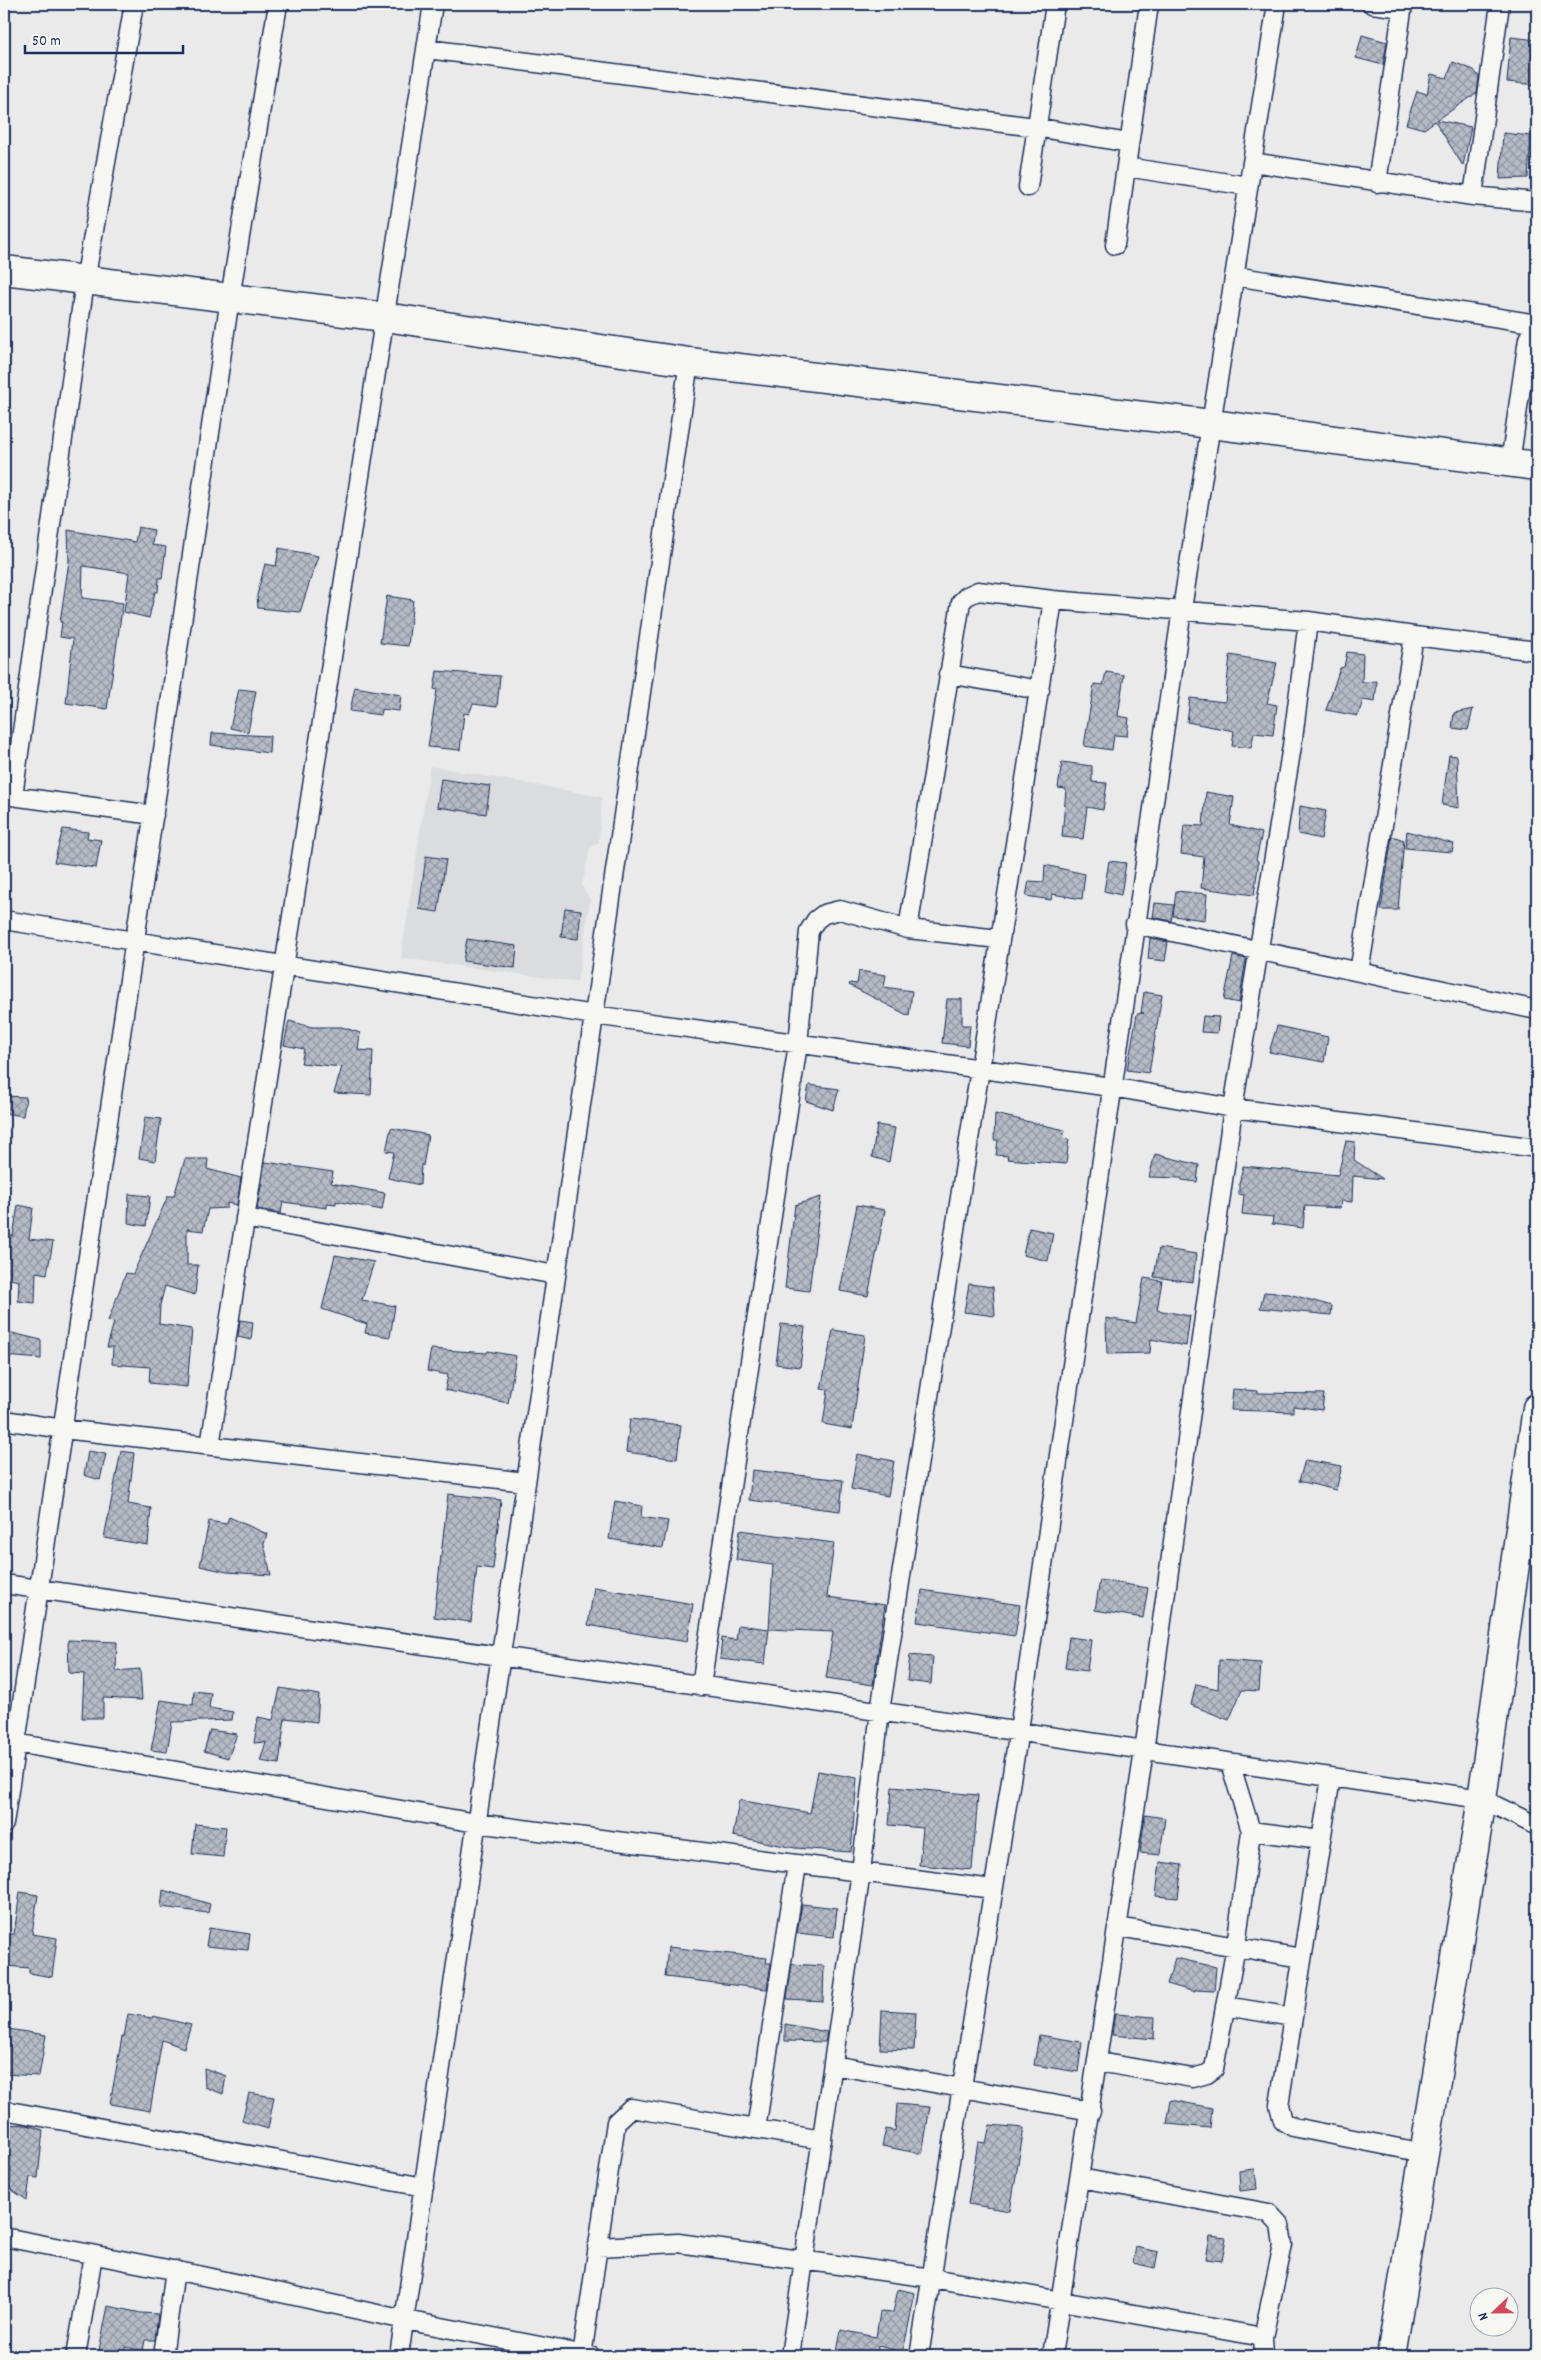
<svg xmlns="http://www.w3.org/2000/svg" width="1541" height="2360" font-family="Dekko,sans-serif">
	<defs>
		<pattern id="building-cross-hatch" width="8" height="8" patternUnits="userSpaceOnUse" patternTransform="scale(1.25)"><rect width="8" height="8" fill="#b6bbc6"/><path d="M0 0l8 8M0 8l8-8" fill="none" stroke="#9398a4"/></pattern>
	</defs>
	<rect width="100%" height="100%" fill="#e9eae9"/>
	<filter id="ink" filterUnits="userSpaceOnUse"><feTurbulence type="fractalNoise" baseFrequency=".02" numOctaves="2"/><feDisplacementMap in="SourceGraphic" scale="10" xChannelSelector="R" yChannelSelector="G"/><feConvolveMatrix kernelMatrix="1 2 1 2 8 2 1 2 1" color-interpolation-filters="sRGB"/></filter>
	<g filter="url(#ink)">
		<path fill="#dadcde" d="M430,766L602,797L599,842L590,848L582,886L590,900L577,982L401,958Z"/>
		<path fill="url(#building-cross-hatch)" stroke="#1b2f5e" d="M1362,35L1387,42L1383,65L1356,58Z
			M1511,37L1537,40V85L1507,82Z
			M1453,62L1474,70L1479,77L1477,93L1437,120L1471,127L1463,166L1435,121L1424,129L1406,124L1417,91L1427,94L1431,74L1447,78Z
			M1503,133L1531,136L1528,178L1500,179Z
			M138,527L154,530L152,545L166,547L162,578H159L158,592H155L149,618L124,612L129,573L83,566L82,598L123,603L107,709L66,703L73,639L60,637L62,622H60L69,561L68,530L135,542Z
			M279,548L318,556L300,612L258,608L257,595L265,564L276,566Z
			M387,596L413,600L408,646L380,643Z
			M1347,652L1363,654L1362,682L1377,681L1375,702L1363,700L1358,716L1326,710L1340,668L1344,667Z
			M1230,655L1277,663L1267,703L1277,705L1273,735L1254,733L1251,748L1232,746L1234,731L1187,722L1190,698L1225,702Z
			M437,671L500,676L497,707L473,704L469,714L464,713L460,750L428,747L437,690L434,689Z
			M1106,672L1124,675L1118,716L1129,718L1127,736L1114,735L1112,750L1084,746L1094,684L1103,685Z
			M355,687L401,695L399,711L382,709L381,715L350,711Z
			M239,689L256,691L248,732L230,728Z
			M1473,709L1468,730L1452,728L1454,713Z
			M212,733L270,736L269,753L211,745Z
			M1449,755L1457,756L1459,808L1442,805Z
			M1062,762L1092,766V782L1107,783L1103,810L1087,807L1083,839L1062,837L1066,789L1058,788Z
			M441,779L490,786L486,814L437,807Z
			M1206,792L1234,797L1230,825L1262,833L1256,860L1258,861V867L1254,895L1201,888L1204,857L1181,854L1184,825L1203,826Z
			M1300,806L1326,811L1321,839L1298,834Z
			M63,829L88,832L87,838L101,840L96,868L54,862Z
			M1407,831L1454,844L1452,852L1405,848Z
			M1392,836L1404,840L1398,910H1381Z
			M426,856L446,859L438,912L419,909Z
			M1109,861L1126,863L1121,895L1104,891Z
			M1045,865L1085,874L1082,899L1052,894L1051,900L1026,896L1029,881L1044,882Z
			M1176,891L1207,894L1205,920L1173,916Z
			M1155,903L1174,905L1171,921L1153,917Z
			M565,908L581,910L578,939L561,937Z
			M1150,938L1168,942L1165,961L1148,959Z
			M467,939L517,946L515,968L463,961Z
			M1233,956L1246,959L1239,1003L1224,1000Z
			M859,971L886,975L884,987L912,991L909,1016L849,985L850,983L857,984Z
			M1144,992L1162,995L1149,1073L1127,1070L1137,1014L1144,1013H1141Z
			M947,999H962V1025H970L968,1046L942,1043Z
			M1203,1016L1219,1017L1217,1033L1201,1032Z
			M289,1021L312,1027H342L360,1033L358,1050L373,1051L371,1095L334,1093L342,1067L301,1063L304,1049L284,1045Z
			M1277,1026L1328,1037L1324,1062L1269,1052Z
			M809,1085L839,1089L833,1110L806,1101Z
			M4,1096L26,1097L23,1116L4,1113Z
			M995,1114L1065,1130L1063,1138L1069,1139L1066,1164L1007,1159L1008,1156L996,1155L998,1140H994Z
			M145,1117L161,1119L155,1161L139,1158Z
			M877,1125L895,1128L889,1162L872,1157Z
			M391,1128L428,1135L423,1166L421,1164L420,1185L388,1178L394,1152L386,1151Z
			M1346,1141L1355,1142L1354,1160L1383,1179L1353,1176L1352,1202L1341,1201L1340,1208L1305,1206L1303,1228L1272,1224L1273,1217L1242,1214L1244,1195L1239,1194V1184L1243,1166L1338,1175Z
			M1155,1154L1199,1165L1197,1182L1182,1180L1181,1178L1149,1177Z
			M185,1159H208L207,1169L241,1178L237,1205L227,1203V1208L208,1209L203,1231L187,1229V1265H198L195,1295L165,1286L160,1305L159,1324L192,1329L187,1387L149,1383L150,1367L112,1364L113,1347H107L114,1322L108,1321L126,1273L133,1274L168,1196H174Z
			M265,1162L333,1172L331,1183L385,1193L382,1210L336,1201V1204L327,1203V1208L283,1202L281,1213L257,1209Z
			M129,1194L150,1196L146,1226L128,1223Z
			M821,1197L809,1291L785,1288L795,1205Z
			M18,1205L33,1208L29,1239L53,1242L47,1274L36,1272L35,1303L18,1301L19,1281L5,1278L7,1267L4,1266V1235L13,1236Z
			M857,1205L885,1210L868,1296L840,1291Z
			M1029,1228L1053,1233L1048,1261L1023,1255Z
			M1159,1248L1196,1254L1193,1282L1154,1277Z
			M335,1255L374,1262L362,1300L395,1306L390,1337L365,1333L367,1324L322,1309Z
			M1144,1278L1162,1281L1157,1310L1190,1316L1186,1346L1151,1339L1150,1353L1107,1354L1106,1318L1136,1323Z
			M969,1284L993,1287L995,1316L964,1312Z
			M1264,1292L1289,1294L1332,1306L1331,1315L1260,1308Z
			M240,1320L253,1322L251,1340L238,1337Z
			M781,1324L805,1327L800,1367L776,1364Z
			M833,1330L865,1335L852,1429L823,1424L828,1390L821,1389Z
			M4,1331L41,1340V1359L4,1356Z
			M431,1349L487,1353L488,1351L516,1356L508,1403L445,1390L448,1375L427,1371Z
			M1233,1389L1258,1391V1393L1324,1394L1322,1410L1293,1406V1412L1231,1410Z
			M630,1419L681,1425L677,1459L626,1452Z
			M88,1451L106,1454L100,1480L84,1475Z
			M121,1451L134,1453L128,1504L151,1508L148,1545L104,1538Z
			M857,1454L894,1461L888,1496L851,1489Z
			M1305,1460L1342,1466L1336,1490L1299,1481Z
			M752,1470L843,1480L840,1511L749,1500Z
			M448,1494L501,1500L493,1569L477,1567L471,1622L434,1617Z
			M615,1501L642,1506L641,1517L668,1521L663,1548L609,1539Z
			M229,1517L267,1534L264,1544L271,1575L227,1572L200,1566L209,1521L226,1524Z
			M740,1530L834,1543L827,1597L885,1605L873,1685L826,1678L833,1632L769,1629L773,1565L736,1560Z
			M1100,1580L1148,1588L1143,1618L1095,1610Z
			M594,1587L693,1604L687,1642L588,1625Z
			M922,1590L1020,1605L1015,1636L917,1622Z
			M738,1625L769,1629L765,1664L720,1659L722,1638L736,1640Z
			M1069,1637L1091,1640L1087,1671L1065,1668Z
			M68,1640L117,1642L116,1671L140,1669L142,1700L103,1698V1718H82L84,1674L69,1673Z
			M910,1655L933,1657L931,1684L907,1681Z
			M1219,1660L1261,1663L1259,1691L1242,1690L1229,1720L1191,1705L1196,1684L1218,1689Z
			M280,1688L319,1695L317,1722L285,1718L279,1764L260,1761L266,1742L254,1743L258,1717L273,1720Z
			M194,1691L211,1693L209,1708L233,1712L232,1720L172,1722L167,1752L151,1750L161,1700L193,1705Z
			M210,1730L237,1734L228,1758L204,1751Z
			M818,1771L857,1778L851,1852L795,1848L733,1836L739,1800L810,1813Z
			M892,1787L978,1795L972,1870L919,1865L923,1828L889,1825Z
			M1145,1815L1165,1818L1160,1855L1140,1853Z
			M195,1824L226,1827L223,1857L192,1854Z
			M1160,1862L1182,1865L1178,1898L1156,1896Z
			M163,1890L210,1904L208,1913L161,1907Z
			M20,1892L38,1895L32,1934L57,1938L52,1977L29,1973V1968L6,1966L10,1934H14Z
			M802,1904L837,1908L834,1937L797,1933Z
			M209,1928L250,1934L248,1950L206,1946Z
			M668,1947L767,1958L766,1963H771L767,1989L665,1977Z
			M1175,1958L1216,1967L1214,1991L1195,1990V1992L1167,1984Z
			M792,1964L824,1966L823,2001L787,1999Z
			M882,2010L916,2012L914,2050L880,2049Z
			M128,2014L152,2018L153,2016L191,2025L184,2048L162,2040L150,2111L110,2104L122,2037H124Z
			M1115,2014L1155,2017L1154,2039L1112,2035Z
			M785,2024L827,2032L825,2042L785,2041Z
			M8,2029L46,2035L39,2076L4,2074V2050H6Z
			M1039,2035L1082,2042L1078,2072L1034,2065Z
			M204,2068L226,2076L223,2094L205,2087Z
			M249,2093L274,2097L268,2129L242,2121Z
			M1171,2100L1212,2108L1210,2128L1167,2124Z
			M897,2104L930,2107L922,2154L882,2146L886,2129L895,2131Z
			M4,2124L27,2125L43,2130L38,2178L30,2177L27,2200L9,2188L11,2168L4,2167Z
			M990,2125L1024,2128L1010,2211L968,2204L978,2142L986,2143Z
			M1255,2169L1257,2189L1240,2191L1239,2171Z
			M1210,2236L1226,2238L1222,2261L1206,2259Z
			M1136,2247L1158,2252L1155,2268L1133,2263Z
			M898,2289L915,2293L903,2352L878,2346L877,2356H836L841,2330L876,2337L880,2312L893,2313Z
			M108,2306L141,2313L158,2314L155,2340H145L143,2351L126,2347L125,2356L99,2350Z"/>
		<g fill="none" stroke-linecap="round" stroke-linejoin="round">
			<defs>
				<path id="minor" d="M1372,4L1402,8
					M427,49L1035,127L1129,143
					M1252,162L1473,196L1537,202
					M1126,167L1248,186
					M1377,183L1403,4
					M1028,187L1055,4
					M1473,196L1500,4
					M1115,245L1149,4
					M1234,276L1537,324
					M1510,463L1528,339L1537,322
					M1414,636L1537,651
					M948,674L1040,690
					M4,795L154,815
					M13,796L85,281L134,4
					M4,920L594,1015L1111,1087L1233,1108L1537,1148
					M1135,924L1537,1010
					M908,929L961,602L967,596L978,591L1053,600L1308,621L1414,636L1359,972
					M245,1218L556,1275
					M4,1420L63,1429L526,1482
					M210,1446L433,4
					M4,1584L1482,1799L1537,1826
					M701,1686L798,1044L809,931L816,920L824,914L840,910L908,929L999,939
					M4,1741L476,1823L993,1889
					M1331,1778L1279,2105L1283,2121L1293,2127L1424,2153
					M4,1824L230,298L278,4
					M1251,1831L1321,1840
					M1118,1927L1302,1958
					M1225,2006L1293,2017
					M1098,2062L1193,2078L1207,2074L1214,2069L1236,1946L1251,1831L1230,1763
					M833,2065L1091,2111
					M4,2110L424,2187
					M756,2129L797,1865
					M1080,2178L1269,2213L1280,2225L1283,2245L1263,2337L1264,2356
					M4,2237L203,2276L405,2320L591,2356
					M597,2247L678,2243L932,2278L1263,2337
					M76,2356L93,2255
					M163,2356L175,2270
					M399,2356L689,362
					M582,2356L616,2122L631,2108L822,2140
					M790,2356L861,1872L880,1711L1053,600
					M919,2356L1019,1730L1182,609L1277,4
					M1052,2356L1144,1751L1233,1108L1292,746L1308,621"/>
				<path id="primary" d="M4,270L385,317L689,362L1211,424L1537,466
					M1391,2356L1482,1799L1537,1408"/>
			</defs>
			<use href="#minor" stroke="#1b2f5e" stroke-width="21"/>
			<use href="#primary" stroke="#1b2f5e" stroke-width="31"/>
			<use href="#minor" stroke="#f6f6f2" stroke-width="18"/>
			<use href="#primary" stroke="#f6f6f2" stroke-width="28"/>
		</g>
	</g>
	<rect width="1541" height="2360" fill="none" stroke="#f6f6f2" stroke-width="20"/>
	<rect x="10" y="10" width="1521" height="2340" fill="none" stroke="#1b2f5e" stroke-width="2" filter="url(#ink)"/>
	<g transform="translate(1494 2312) rotate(248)"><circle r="24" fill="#f6f6f2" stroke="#9ea6b7"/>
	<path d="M0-4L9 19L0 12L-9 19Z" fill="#d1495b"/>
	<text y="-8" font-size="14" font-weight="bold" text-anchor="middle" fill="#1b2f5e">N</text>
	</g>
	<path d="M25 45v8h158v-8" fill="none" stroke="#1b2f5e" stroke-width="2.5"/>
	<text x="32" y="45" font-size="15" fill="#1b2f5e" stroke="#f6f6f2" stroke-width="4" paint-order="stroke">50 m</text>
</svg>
